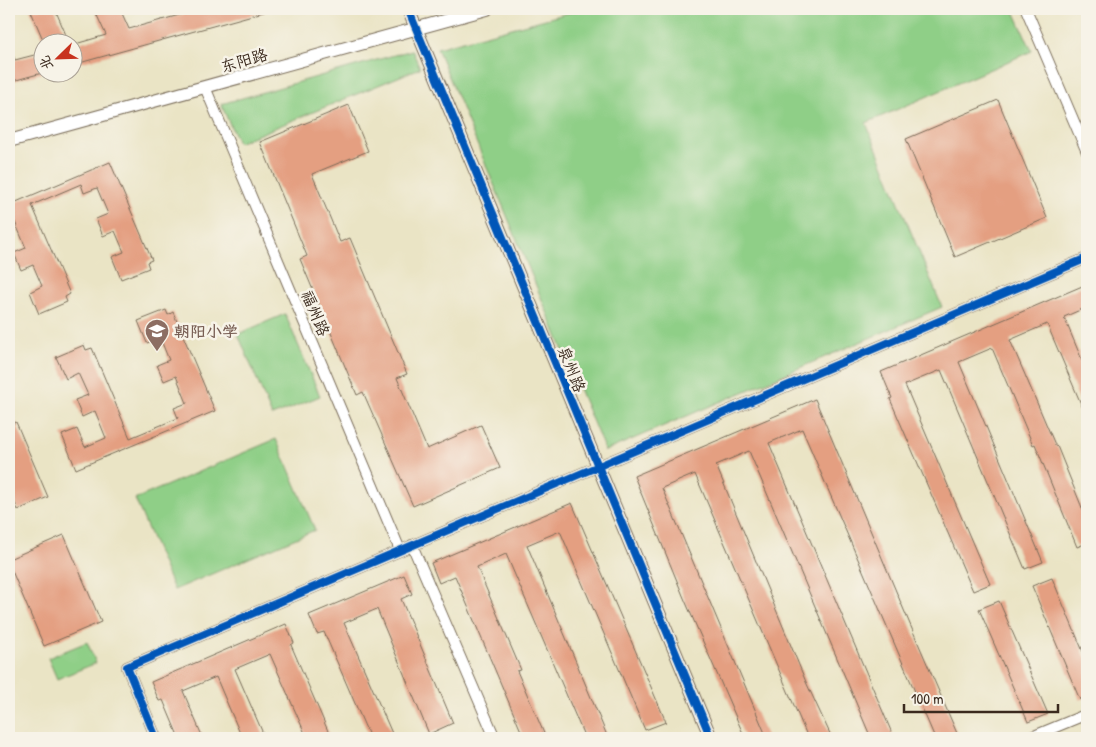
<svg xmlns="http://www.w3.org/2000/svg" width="1096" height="747" font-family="'Patrick Hand','LXGW WenKai TC',sans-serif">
	<rect width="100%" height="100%" fill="#f7f3e8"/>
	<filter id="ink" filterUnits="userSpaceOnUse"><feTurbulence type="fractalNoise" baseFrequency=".02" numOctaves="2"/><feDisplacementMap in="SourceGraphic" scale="10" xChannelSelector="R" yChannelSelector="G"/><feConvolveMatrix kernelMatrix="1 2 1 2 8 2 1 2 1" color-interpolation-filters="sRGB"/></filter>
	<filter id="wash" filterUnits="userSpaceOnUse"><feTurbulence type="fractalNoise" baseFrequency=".0096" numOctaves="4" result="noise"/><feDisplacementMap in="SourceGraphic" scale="20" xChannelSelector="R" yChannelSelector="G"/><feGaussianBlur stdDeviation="1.12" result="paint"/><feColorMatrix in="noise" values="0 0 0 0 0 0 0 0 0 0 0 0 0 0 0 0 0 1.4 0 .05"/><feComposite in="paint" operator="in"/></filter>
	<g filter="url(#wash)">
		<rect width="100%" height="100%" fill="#eae4c5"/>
		<path fill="#8fcf87" stroke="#657c52" d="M583,9H1013L1032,51L866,123L942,307L605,451L437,48Z
			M412,50L420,68L238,143L221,104Z
			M285,314L320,396L272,416L238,334Z
			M276,439L315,530L174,590L135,499Z
			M87,642L96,663L57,679L48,658Z"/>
		<g id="blocks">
			<path fill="#e49f81" d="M30,9H55L66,35L49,42H44Z
				M94,9H120L129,29L201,9H266L267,11L72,65V45L106,35Z
				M9,45L15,60L42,53V73L9,82Z
				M998,100L1047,218L955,257L906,139Z
				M349,105L368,151L312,174L340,242L350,238L407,374L397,378L427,449L481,425L500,468L413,506L363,392L357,395L300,259L307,256L260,142Z
				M110,162L152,260L147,262L149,268L121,279L112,257L124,252L115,231L103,236L96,219L108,214L97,188L84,193L81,184L32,205L70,294L65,297L67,302L39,314L30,292L42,286L33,265L21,270L14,253L26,248L15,222L9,224V205Z
				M1087,284V307L1064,317L1087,372V418L1047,324L1010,340L1056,447L1057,446L1087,520V543L1077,547L1035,444L1033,445L992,348L959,362L1043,562L1025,569L941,370L905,385L990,584L973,591L890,399L892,398L881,372Z
				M166,310L168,315L173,312L215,411L76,469L62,435L77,429L85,447L106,438L95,411L82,417L75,400L88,395L78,373L66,379L56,357L84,345L86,350L92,348L130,438L178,418L174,408L187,403L176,376L164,381L157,365L169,360L160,338L147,343L138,321Z
				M815,399L909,622L959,738H935L802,429L769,443L894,738H871L749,451L716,465L806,682L832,738H808L695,474L662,488L767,738H745L684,598L634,476Z
				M16,422L48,497L18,510L9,489V425Z
				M572,503L666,722L645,730L560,531L527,545L608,738H585L506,554L477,567L521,670L517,671L546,738H524L455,576L439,583L431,563Z
				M64,535L101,622L44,646L9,564V559Z
				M404,575L412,594L401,599L453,723L429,734L377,609L344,623L394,738H370L324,632L317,634L309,615Z
				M1052,578L1087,661V696L1080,700L1032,586Z
				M999,601L1048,714L1028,722L979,609Z
				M286,624L294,643L291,645L331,738H307L270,654L235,669L265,738H242L216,677L183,691L203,738H179L163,700L159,701L151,682Z"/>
		</g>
	</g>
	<g filter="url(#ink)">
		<use href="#blocks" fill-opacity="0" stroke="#786b58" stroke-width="1"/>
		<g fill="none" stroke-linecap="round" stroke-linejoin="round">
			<defs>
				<path id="minor" d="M1026,9L1087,152
					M205,87L400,550
					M412,545L495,738
					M156,738L127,667L1087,258
					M1029,738L1087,714"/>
				<path id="tertiary" d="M408,9L711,738
					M9,141L487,9"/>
			</defs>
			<use href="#minor" stroke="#786b58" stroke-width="12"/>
			<use href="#tertiary" stroke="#786b58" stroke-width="14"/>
			<use href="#minor" stroke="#fff" stroke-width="10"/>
			<use href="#tertiary" stroke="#fff" stroke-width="12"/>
			<defs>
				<path id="cycleway" d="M408,9L711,738
					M156,738L127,667L1087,258"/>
			</defs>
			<use href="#cycleway" stroke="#f7f3e8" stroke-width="11"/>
			<use href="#cycleway" stroke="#0057b8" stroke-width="8"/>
		</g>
	</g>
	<defs>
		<symbol id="school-pin" viewBox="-11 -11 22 30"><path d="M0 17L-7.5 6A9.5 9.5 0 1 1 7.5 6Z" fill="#8d6e63" stroke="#f7f3e8"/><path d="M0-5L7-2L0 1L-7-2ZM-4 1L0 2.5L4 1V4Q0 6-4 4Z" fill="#fff"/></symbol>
	</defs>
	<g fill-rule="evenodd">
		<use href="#school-pin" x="143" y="317" width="28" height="38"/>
	</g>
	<g text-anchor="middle" stroke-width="5" stroke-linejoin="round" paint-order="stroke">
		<g font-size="16" fill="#3b2a1e" stroke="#f7f3e8">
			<text transform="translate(244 60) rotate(-16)" y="6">东阳路</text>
			<text transform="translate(316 313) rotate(67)" y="6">福州路</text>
			<text transform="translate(572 369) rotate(68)" y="6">泉州路</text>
		</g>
		<g font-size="16" font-weight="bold" fill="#785e54" stroke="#f7f3e8" text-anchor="start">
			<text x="174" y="337">朝阳小学</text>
		</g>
	</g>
	<rect width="1096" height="747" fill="none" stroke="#f7f3e8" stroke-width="30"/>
	<g transform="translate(58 58) rotate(247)"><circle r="24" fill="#f7f3e8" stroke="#aca397"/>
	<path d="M0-4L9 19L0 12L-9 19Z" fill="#c8321e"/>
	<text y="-8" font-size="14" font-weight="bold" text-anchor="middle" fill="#3b2a1e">北</text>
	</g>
	<path d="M904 704v8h154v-8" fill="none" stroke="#3b2a1e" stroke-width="2.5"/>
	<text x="911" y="704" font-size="15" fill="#3b2a1e" stroke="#f7f3e8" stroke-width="4" paint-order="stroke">100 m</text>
</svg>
